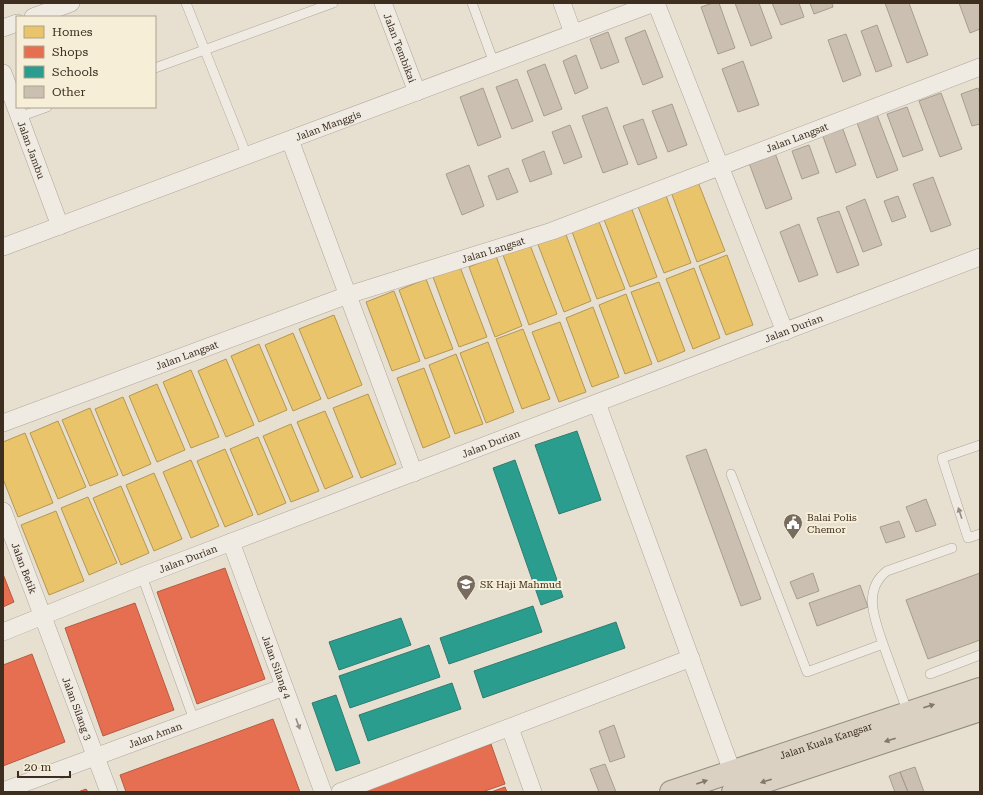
<svg xmlns="http://www.w3.org/2000/svg" width="983" height="795" font-family="'Roboto Serif',serif">
	<rect width="100%" height="100%" fill="#e7e0d1"/>
	<path fill="#e9c46a" stroke="#b59754" d="M698,182L725,251L697,262L671,192Z
		M665,193L691,263L664,273L637,204Z
		M631,207L657,277L630,287L603,217Z
		M598,219L625,289L597,299L571,229Z
		M565,232L591,301L564,312L537,242Z
		M530,245L557,314L529,325L503,255Z
		M727,255L753,325L726,335L699,266Z
		M496,256L522,326L495,337L469,267Z
		M460,267L487,337L459,347L433,277Z
		M694,268L720,338L693,349L666,279Z
		M426,279L453,349L425,359L399,290Z
		M659,282L685,351L658,362L631,292Z
		M394,291L420,361L392,371L366,302Z
		M626,294L652,364L625,374L599,305Z
		M593,307L619,377L592,387L566,318Z
		M334,315L362,385L328,399L299,329Z
		M560,322L586,392L559,402L532,332Z
		M523,329L550,399L522,409L496,339Z
		M293,333L321,399L293,411L265,345Z
		M488,342L514,412L486,423L460,353Z
		M259,344L287,410L259,422L231,356Z
		M456,354L483,424L455,434L429,365Z
		M226,359L254,425L226,437L198,371Z
		M424,368L450,437L423,448L397,378Z
		M191,370L219,437L191,448L163,382Z
		M157,384L185,450L157,462L129,396Z
		M368,394L396,464L361,478L333,408Z
		M123,397L151,464L123,476L95,409Z
		M90,408L118,475L90,486L62,420Z
		M325,411L353,477L325,489L297,422Z
		M58,421L86,487L58,499L30,433Z
		M291,424L319,491L291,502L263,436Z
		M25,433L53,503L18,517L3,479V442Z
		M258,437L286,503L258,515L230,449Z
		M225,449L253,515L225,527L197,461Z
		M191,460L219,526L191,538L163,472Z
		M154,473L182,539L154,551L126,485Z
		M121,486L149,553L121,565L93,498Z
		M88,497L117,563L89,575L61,508Z
		M56,511L84,581L49,595L21,525Z"/>
	<path fill="#e76f51" stroke="#b45c42" d="M225,568L265,679L197,704L157,592Z
		M3,574L14,602L3,607Z
		M135,603L174,710L103,736L65,628Z
		M32,654L65,742L3,766V665Z
		M273,719L300,792H126L120,775Z
		M491,744L505,784L482,792H359Z
		M505,787L507,792H491Z
		M86,789L88,792H78Z"/>
	<path fill="#2a9d8f" stroke="#307c6e" d="M577,431L601,500L559,514L535,445Z
		M515,460L563,597L541,605L493,468Z
		M533,606L542,632L449,664L440,638Z
		M401,618L411,645L339,670L329,642Z
		M616,622L625,648L483,698L474,671Z
		M429,645L440,677L350,708L339,676Z
		M452,683L461,709L368,741L359,715Z
		M336,695L360,763L336,771L312,703Z"/>
	<path fill="#cbbfb2" stroke="#a89c90" d="M713,3H719L735,48L718,54L701,7Z
		M735,3H759L772,38L751,46Z
		M772,3H799L804,17L781,25Z
		M810,3H832L833,7L814,14Z
		M885,3H909L928,55L907,63Z
		M959,3H980V29L970,33Z
		M877,25L892,66L876,72L861,31Z
		M645,30L663,77L643,85L625,38Z
		M608,32L619,62L601,69L590,39Z
		M846,34L861,75L843,82L828,40Z
		M576,55L588,88L575,94L563,61Z
		M743,61L759,105L738,112L722,69Z
		M545,64L562,109L544,116L527,71Z
		M517,79L533,121L512,129L496,87Z
		M483,88L501,137L478,146L460,97Z
		M978,88L980,94V124L972,126L961,94Z
		M941,93L962,149L940,157L919,101Z
		M672,104L687,145L668,152L652,111Z
		M607,107L628,164L603,173L582,116Z
		M907,107L923,150L903,157L887,114Z
		M876,112L898,170L877,178L856,120Z
		M643,119L657,158L638,165L623,126Z
		M841,124L856,165L836,173L821,131Z
		M570,125L582,157L564,164L552,132Z
		M809,145L819,173L802,179L792,151Z
		M544,151L552,174L530,182L522,160Z
		M775,153L792,199L766,209L749,163Z
		M469,165L484,206L462,215L446,174Z
		M508,168L518,192L497,200L488,176Z
		M933,177L951,225L931,232L913,184Z
		M898,196L906,217L892,222L884,201Z
		M865,199L882,245L863,252L846,207Z
		M839,211L859,265L837,273L817,218Z
		M799,224L818,275L799,282L780,232Z
		M706,449L761,599L741,606L686,456Z
		M926,499L936,525L916,532L906,507Z
		M899,521L905,537L886,543L880,527Z
		M813,573L819,591L797,599L790,582Z
		M980,573V640L928,659L906,600Z
		M860,585L868,607L817,626L809,603Z
		M614,725L625,757L610,762L599,731Z
		M605,764L616,792H599L590,769Z
		M915,767L924,792H908L900,772Z
		M900,772L908,792H895L889,776Z"/>
	<g fill="none" stroke-linecap="round" stroke-linejoin="round">
		<defs>
			<path id="lane" d="M186,3L247,156
				M472,3L494,63
				M155,68L333,3
				M19,117L47,107
				M980,445L942,458L968,538L980,534
				M731,474L807,672L883,644L908,713
				M142,576L194,720
				M883,644C875,620 862,590 887,571L952,548
				M930,674L980,655"/>
			<g id="street">
				<path id="s1" d="M383,3L417,92"/>
				<path d="M562,3L573,33"/>
				<path d="M656,3L785,332"/>
				<path d="M33,17L71,3"/>
				<path d="M3,28L17,23"/>
				<path id="s2" d="M3,73L60,226"/>
				<path d="M290,140L414,473"/>
				<path id="s3" d="M3,247L654,3"/>
				<path d="M597,403L736,782"/>
				<path id="s4" d="M3,423L348,295L552,231L980,67"/>
				<path id="s5" d="M3,511L109,792"/>
				<path id="s6" d="M231,542L323,792"/>
				<path id="s7" d="M3,632L142,576L980,257"/>
				<path d="M510,728L533,792"/>
				<path id="s8" d="M3,791L284,687"/>
				<path d="M340,792L691,658"/>
			</g>
			<g id="highway">
				<path id="s9" d="M671,792L980,689"/>
				<path d="M733,792L980,710"/>
			</g>
		</defs>
		<use href="#lane" stroke="#ada599" stroke-width="10"/>
		<use href="#street" stroke="#ada599" stroke-width="18"/>
		<use href="#highway" stroke="#928b80" stroke-width="24"/>
		<use href="#lane" stroke="#efebe3" stroke-width="9"/>
		<use href="#street" stroke="#efebe3" stroke-width="17"/>
		<use href="#highway" stroke="#dad1c2" stroke-width="22"/>
	</g>
	<defs><path id="oneway-solid" d="M-6-.8H1V-3.2L6.5 0L1 3.2V.8H-6Z"/></defs>
	<g fill="#968c82">
		<use href="#oneway-solid" transform="translate(960 513) rotate(-108)"/>
		<use href="#oneway-solid" transform="translate(298 724) rotate(70)"/>
	</g>
	<g fill="#847769">
		<use href="#oneway-solid" transform="translate(929 706) rotate(-18)"/>
		<use href="#oneway-solid" transform="translate(890 740) rotate(162)"/>
		<use href="#oneway-solid" transform="translate(766 781) rotate(162)"/>
		<use href="#oneway-solid" transform="translate(702 782) rotate(-19)"/>
	</g>
	<defs>
		<symbol id="civic-pin" viewBox="-11 -11 22 30"><path d="M0 17L-7.5 6A9.5 9.5 0 1 1 7.5 6Z" fill="#786c5e" stroke="#f7eed8"/><path d="M-.6-6.5H3V-4.5H.6V-3L4-1V1h2V6H-6V1h2V-1L-.6-3ZM-1.2 2.5V6h2.4V2.5Z" fill="#fff"/></symbol>
		<symbol id="school-pin" viewBox="-11 -11 22 30"><path d="M0 17L-7.5 6A9.5 9.5 0 1 1 7.5 6Z" fill="#786c5e" stroke="#f7eed8"/><path d="M0-5L7-2L0 1L-7-2ZM-4 1L0 2.5L4 1V4Q0 6-4 4Z" fill="#fff"/></symbol>
	</defs>
	<g fill-rule="evenodd">
		<use href="#civic-pin" x="782" y="512" width="22" height="30"/>
		<use href="#school-pin" x="455" y="573" width="22" height="30"/>
	</g>
	<g text-anchor="middle" stroke-width="4" stroke-linejoin="round" paint-order="stroke">
		<g font-size="10" fill="#3d2e20" stroke="#f7eed8">
			<text dy="4" stroke="none"><textPath href="#s1" startOffset="48">Jalan Tembikai</textPath></text>
			<text dy="4" stroke="none"><textPath href="#s3" startOffset="347">Jalan Manggis</textPath></text>
			<text dy="4" stroke="none"><textPath href="#s4" startOffset="844">Jalan Langsat</textPath></text>
			<text dy="4" stroke="none"><textPath href="#s2" startOffset="82">Jalan Jambu</textPath></text>
			<text dy="4" stroke="none"><textPath href="#s4" startOffset="520">Jalan Langsat</textPath></text>
			<text dy="4" stroke="none"><textPath href="#s7" startOffset="847">Jalan Durian</textPath></text>
			<text dy="4" stroke="none"><textPath href="#s4" startOffset="196">Jalan Langsat</textPath></text>
			<text dy="4" stroke="none"><textPath href="#s7" startOffset="523">Jalan Durian</textPath></text>
			<text dy="4" stroke="none"><textPath href="#s7" startOffset="199">Jalan Durian</textPath></text>
			<text dy="4" stroke="none"><textPath href="#s5" startOffset="61">Jalan Betik</textPath></text>
			<text dy="4" stroke="none"><textPath href="#s6" startOffset="133">Jalan Silang 4</textPath></text>
			<text dy="4" stroke="none"><textPath href="#s5" startOffset="211">Jalan Silang 3</textPath></text>
			<text dy="4" stroke="none"><textPath href="#s8" startOffset="162">Jalan Aman</textPath></text>
			<text dy="4" stroke="none"><textPath href="#s9" startOffset="163">Jalan Kuala Kangsar</textPath></text>
		</g>
		<g font-size="10" fill="#3d2e20" stroke="#f7eed8" text-anchor="start">
			<text x="807" y="521">Balai Polis<tspan x="807" dy="12">Chemor</tspan></text>
			<text x="480" y="588">SK Haji Mahmud</text>
		</g>
	</g>
	<rect width="983" height="795" fill="none" stroke="#3d2e20" stroke-width="8"/>
	<rect x="16" y="16" width="140" height="92" fill="#f7eed8" stroke="#ada18e"/>
	<rect x="24" y="26" width="20" height="12" fill="#e9c46a" stroke="#ada18e"/>
	<text x="52" y="36" font-size="12" fill="#3d2e20">Homes</text>
	<rect x="24" y="46" width="20" height="12" fill="#e76f51" stroke="#ada18e"/>
	<text x="52" y="56" font-size="12" fill="#3d2e20">Shops</text>
	<rect x="24" y="66" width="20" height="12" fill="#2a9d8f" stroke="#ada18e"/>
	<text x="52" y="76" font-size="12" fill="#3d2e20">Schools</text>
	<rect x="24" y="86" width="20" height="12" fill="#cbbfb2" stroke="#ada18e"/>
	<text x="52" y="96" font-size="12" fill="#3d2e20">Other</text>
	<path d="M18 771v6h52v-6" fill="none" stroke="#3d2e20" stroke-width="2"/>
	<text x="24" y="771" font-size="12" fill="#3d2e20" stroke="#f7eed8" stroke-width="3" paint-order="stroke">20 m</text>
</svg>
